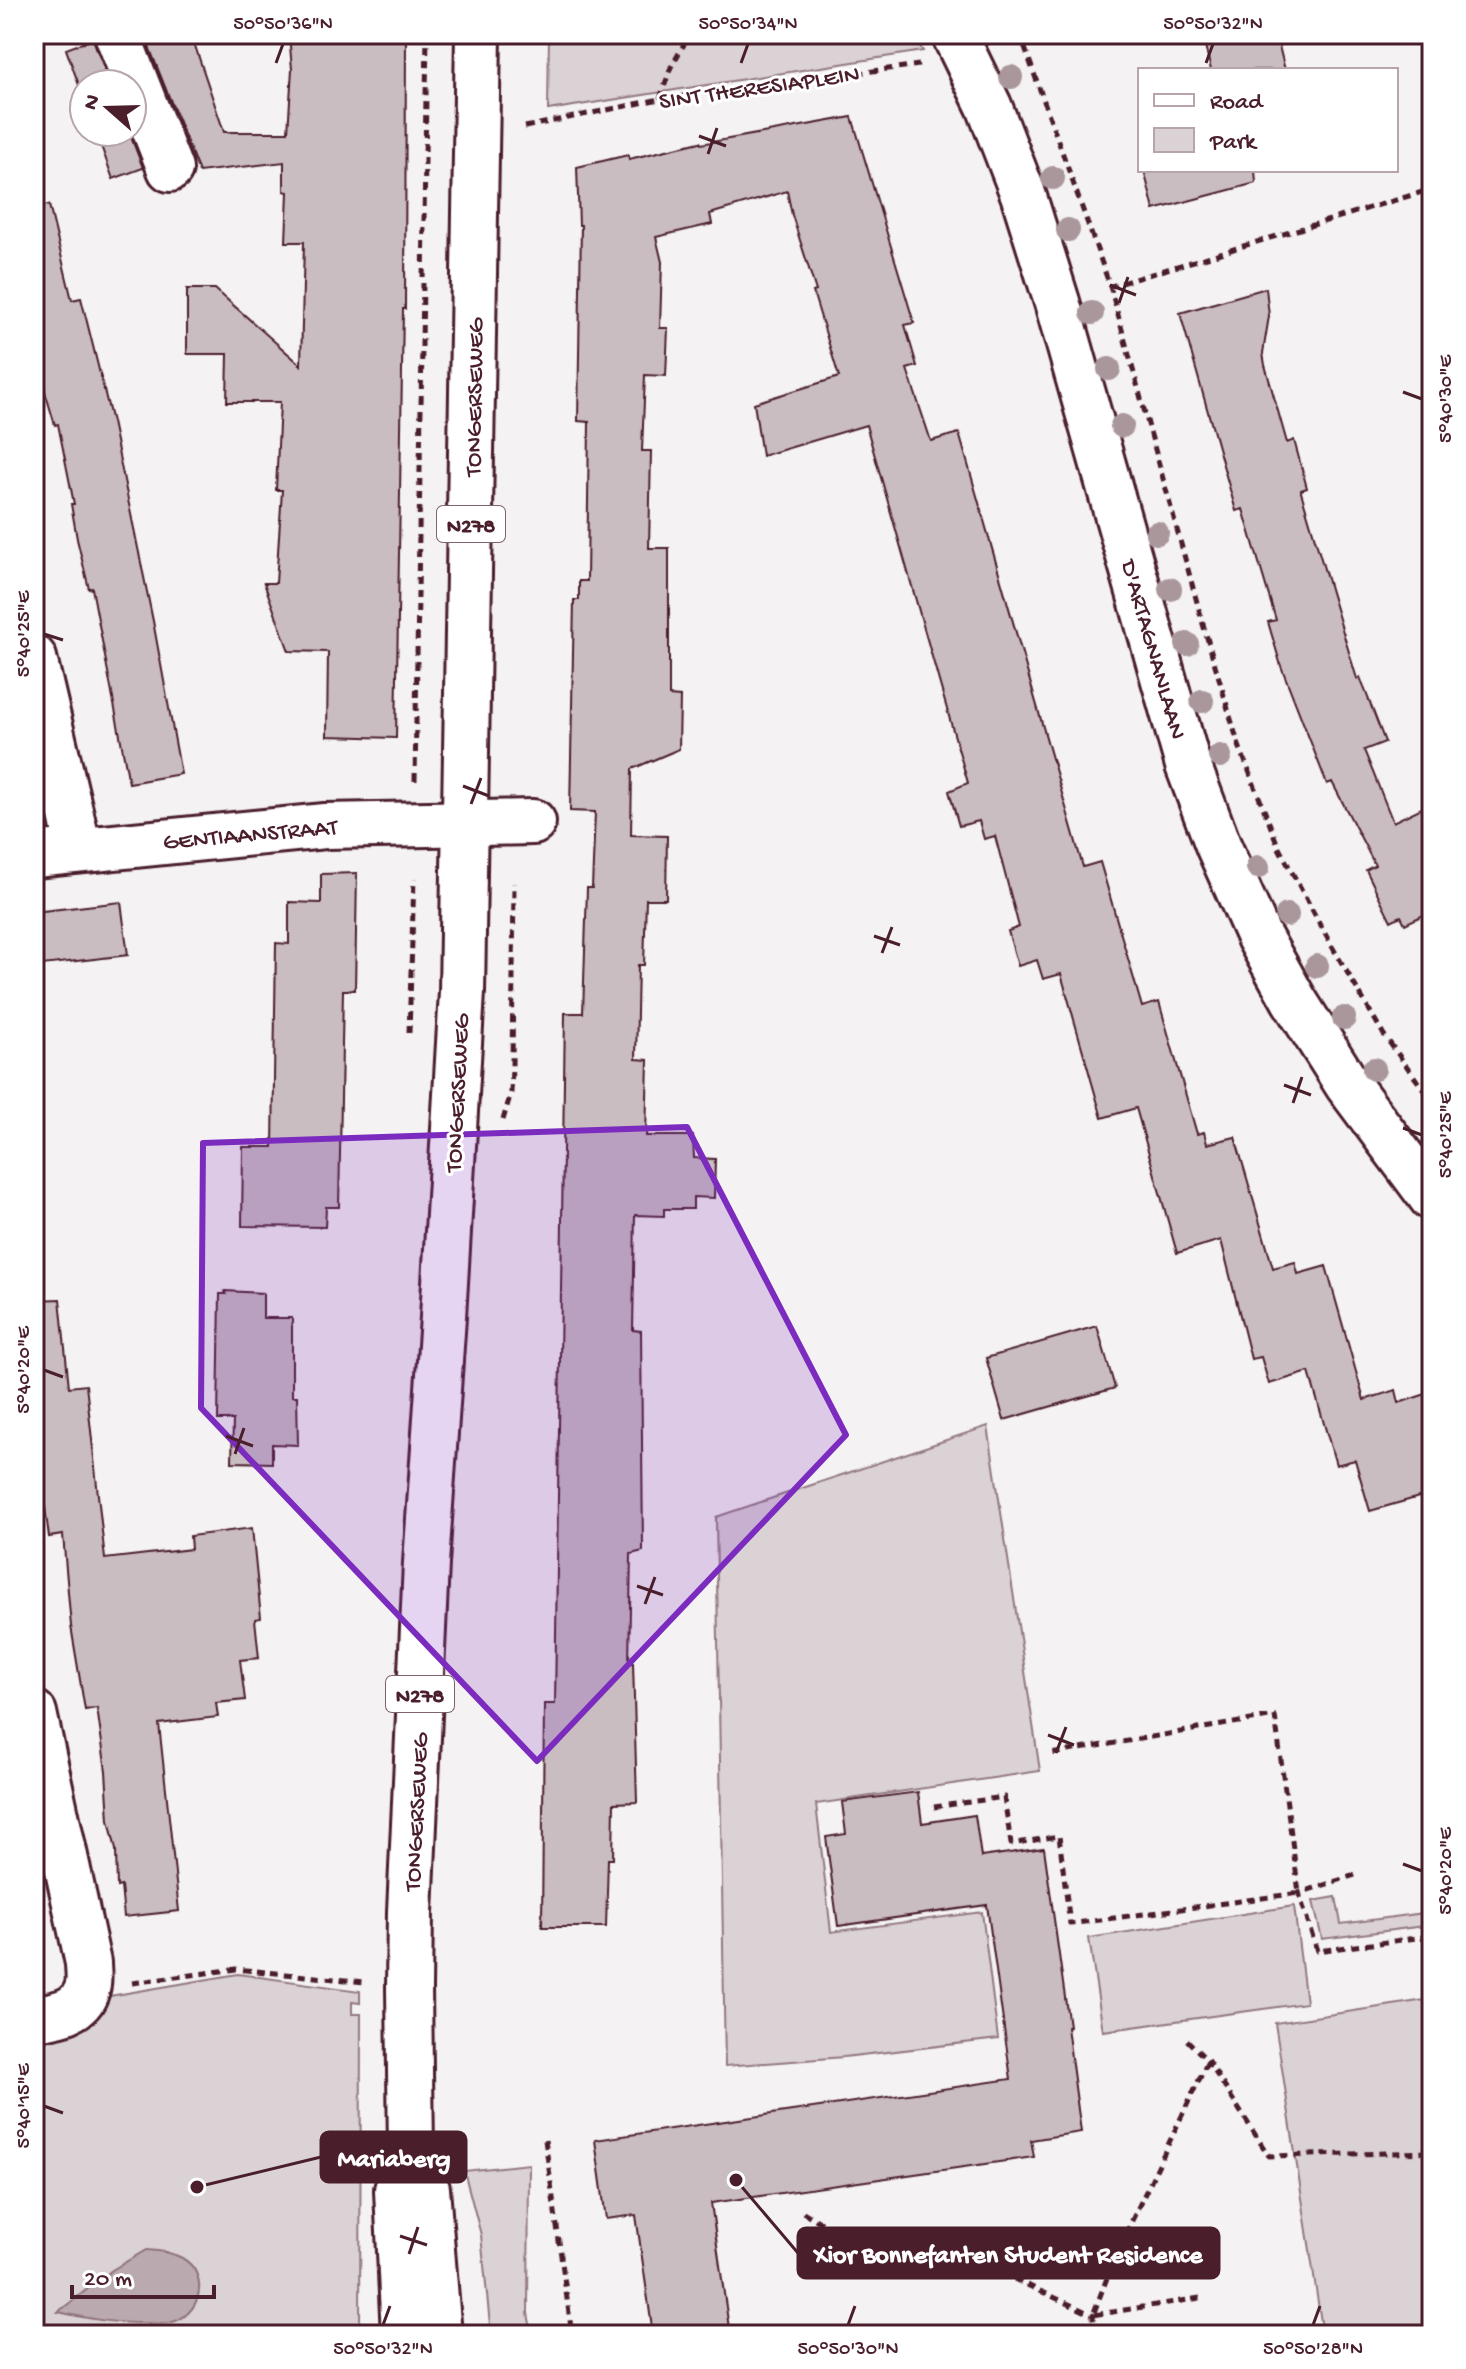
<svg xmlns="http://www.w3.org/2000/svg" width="1466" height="2369" font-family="'Gochi Hand',sans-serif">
	<rect width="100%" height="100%" fill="#f4f2f2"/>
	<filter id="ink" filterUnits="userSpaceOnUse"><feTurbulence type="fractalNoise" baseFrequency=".0125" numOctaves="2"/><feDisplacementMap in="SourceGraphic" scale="16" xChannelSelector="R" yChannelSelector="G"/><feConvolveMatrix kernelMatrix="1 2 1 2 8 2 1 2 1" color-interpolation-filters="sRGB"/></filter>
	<g filter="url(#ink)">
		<path fill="#dbd2d5" stroke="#927880" stroke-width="2" d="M549,34H912L923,51L548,110Z
			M988,1426L1040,1771L816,1804L831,1932L982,1912L998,2039L844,2057L725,2066L716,1517Z
			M1336,1897L1341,1924L1432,1912V1925L1322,1939L1313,1901Z
			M1294,1906L1306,2003L1103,2031L1089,1938Z
			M238,1974L360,1991V2003L352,2002V2014H361L360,2335H34V2038L72,2033L90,2024L110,1996Z
			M1432,1999V2335H1323L1275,2023Z
			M529,2164L528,2313L532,2335H491L481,2235L464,2171Z"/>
		<path fill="#baa9ae" stroke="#8d727a" stroke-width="2" d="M146,2250C158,2251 171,2252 182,2258C211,2274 201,2317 169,2323C161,2324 152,2323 144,2323C111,2323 90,2319 58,2312L112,2270Z"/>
		<path fill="#cabdc1" stroke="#4a1f2b" stroke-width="2" d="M144,34H191L224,132H288L292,69L289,34H406L405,309H403L396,738L327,736L328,652L289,651L264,583H276L282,490H276L280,402H227L228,354H187V289H215L301,365L304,242H286L288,192L284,191V162L199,172Z
			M1202,34H1276L1285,70H1211Z
			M93,39L110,84H84V99L66,49Z
			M852,117L914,323L905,325L917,366L907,369L931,441L959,433L1083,867L1100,862L1142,1007L1159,1002L1197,1134L1204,1132L1207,1144L1235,1137L1273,1268L1295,1262L1298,1274L1326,1266L1364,1400L1396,1390L1399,1403L1432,1392V1480L1423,1483L1426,1495L1370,1511L1355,1460L1336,1465L1309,1372L1269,1384L1261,1357L1251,1359L1221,1240L1177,1253L1136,1108L1102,1118L1061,974L1043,979L1037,960L1018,966L1008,931L1019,927L995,836L984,839L979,821L959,826L949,791L968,783L866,425L762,456L754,403L839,377L813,292L816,291L792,215L787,191L710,214L712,224L656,237L662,262L660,328H668L666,376L645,375L642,451H651L649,548H669V696L680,697L679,749L632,769L631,835L667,836L666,899H646L644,965H638L636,1059L648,1060L646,1136H693L694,1158L715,1159L714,1198L693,1197V1209H664V1216L635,1215L633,1330L641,1331L643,1551L631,1554L629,1663H633L637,1802L614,1803L613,1859H608L606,1927H542L544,1704H555L565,1013H583L587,888H592L595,812L570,811L574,600H579V581H587L589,422L578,421L581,225H579L577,167L628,155L629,159L700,142L701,144Z
			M96,132H129L143,168L113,179Z
			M1144,170H1255L1256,183L1154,210Z
			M49,205L72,300L81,298L112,422L153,621L181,774L129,783L92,588L89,589L77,539L71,504H74L58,424L55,425L46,395L34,339V207Z
			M1266,288L1269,316L1263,353L1265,365L1287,443L1294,440L1307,488L1301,490V492L1357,679L1360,677L1385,742L1364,750L1393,822L1432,803V901L1427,904L1430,912L1405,924L1401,916L1391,921L1366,870L1375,865L1332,782L1327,784L1281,666L1268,622L1276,620L1243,509L1236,511L1180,313Z
			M357,873L355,990H343L339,1207H326L325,1227L242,1226L243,1147H273L276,943L289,944V902L321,903V874Z
			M121,902L128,955L34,966V912Z
			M225,1291L263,1293V1318H292V1396H297L298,1445L272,1444V1463L232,1462L233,1420H218L220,1294H226Z
			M60,1299L69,1387L86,1385L105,1559L191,1549L190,1536L252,1528L261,1618L255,1619L259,1658L240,1660L245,1700L216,1703L218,1717L159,1724L179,1911L124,1917L121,1886L117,1887L116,1850L109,1820L106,1771L97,1708L85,1710L71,1626L63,1535L49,1537L45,1507H44L39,1477L34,1422V1300Z
			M1097,1326L1115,1388L1004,1420L986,1358Z
			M918,1792L922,1823L975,1815L981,1857L1044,1848L1069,2026L1067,2027L1081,2132L1031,2140L1034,2157L711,2203L730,2335H653L636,2215L606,2219L595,2140L1011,2079L987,1905L838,1926L826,1837L846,1834L842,1802Z"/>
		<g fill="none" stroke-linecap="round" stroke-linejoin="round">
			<defs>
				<path id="minor" d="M117,34L170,169
					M954,34L989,106L1023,194L1057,302L1188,765L1218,845L1259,937L1294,1000L1347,1084L1432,1198
					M34,658L79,849
					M34,855L325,826L533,822
					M34,1713L88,1963C88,1970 90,1981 87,1989C80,2013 55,2015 34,2018"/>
				<path id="major" d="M411,2151L427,2189L439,2335
					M404,2335L397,2190L411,2151L409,1988L410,1912L426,1563L443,1317L462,992L478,34"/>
			</defs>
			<use href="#minor" stroke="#4a1f2b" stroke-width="50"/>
			<use href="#major" stroke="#4a1f2b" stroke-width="50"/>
			<path stroke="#4a1f2b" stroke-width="5" stroke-dasharray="8 6" stroke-linecap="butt" d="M1020,34L1110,286L1203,624L1238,743L1279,848L1330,943L1384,1035L1432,1101
				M660,99L671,67L690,34
				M525,127L660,99L919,65
				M1108,287L1432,189
				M415,781L427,34
				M409,1033L414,879
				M503,1120L511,1093L512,1066L514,883
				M934,1807L1004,1797L1011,1844L1059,1836L1070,1924L1299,1893L1275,1716L1051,1754
				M1355,1875L1299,1893L1317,1951L1432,1936
				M132,1983L236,1969L365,1982
				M1187,2040L1208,2061L1269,2156L1432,2152
				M545,2140L572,2335
				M803,2212L852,2241L932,2254L1003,2274L1093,2315L1094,2335
				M1200,2298L1093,2315L1116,2254L1208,2061"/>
			<use href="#minor" stroke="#fff" stroke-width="44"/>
			<use href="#major" stroke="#fff" stroke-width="44"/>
		</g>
		<g fill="#aa979c">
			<circle cx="1011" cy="77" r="12"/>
			<circle cx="1053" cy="178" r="12"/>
			<circle cx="1068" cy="230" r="12"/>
			<circle cx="1092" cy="313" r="12"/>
			<circle cx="1109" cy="369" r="12"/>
			<circle cx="1122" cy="426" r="12"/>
			<circle cx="1157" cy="533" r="12"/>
			<circle cx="1170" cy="589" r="12"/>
			<circle cx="1187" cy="644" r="12"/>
			<circle cx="1202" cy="701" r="12"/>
			<circle cx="1220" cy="756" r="12"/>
			<circle cx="1258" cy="867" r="12"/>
			<circle cx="1287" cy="915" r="12"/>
			<circle cx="1317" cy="966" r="12"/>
			<circle cx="1344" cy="1018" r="12"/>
			<circle cx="1374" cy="1069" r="12"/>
		</g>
	</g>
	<path fill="#7b2cbf" fill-opacity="0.2" stroke="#7b2cbf" stroke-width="6" stroke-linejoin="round" d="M687,1127L846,1435L537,1761L201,1408L203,1143Z"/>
	<path fill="none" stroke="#4a1f2b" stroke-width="3" d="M276,63L283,44M741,63L748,44M1206,63L1213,44M699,136L726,146M708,154L717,128M1110,285L1136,295M1119,303L1128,277M1403,392L1422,399M44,634L63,640M463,786L489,796M471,804L481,778M874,936L900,945M882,953L892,927M1284,1085L1311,1095M1293,1103L1302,1077M1403,1128L1422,1135M44,1370L63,1377M226,1436L253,1446M235,1454L244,1428M637,1586L663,1595M645,1604L655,1577M1048,1735L1074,1745M1056,1753L1066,1727M1403,1864L1422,1871M44,2106L63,2113M400,2236L427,2245M409,2254L418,2227M383,2325L390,2306M848,2325L855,2306M1313,2325L1320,2306"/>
	<g text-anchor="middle" stroke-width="6" stroke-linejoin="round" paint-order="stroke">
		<g fill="#fff" stroke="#80626b" stroke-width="2">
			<rect x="437" y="506" width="68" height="36" rx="6"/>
			<rect x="386" y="1676" width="68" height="36" rx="6"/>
		</g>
		<g font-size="22" font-weight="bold" fill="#4a1f2b">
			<text x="471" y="532">N278</text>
			<text x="420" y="1702">N278</text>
		</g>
		<g font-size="24" fill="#4a1f2b" stroke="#fff">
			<text transform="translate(759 86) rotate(-8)" y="8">SINT THERESIAPLEIN</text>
			<text transform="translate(473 397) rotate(-89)" y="8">TONGERSEWEG</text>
			<text transform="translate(1155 649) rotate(74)" y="8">D'ARTAGNANLAAN</text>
			<text transform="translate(250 833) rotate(-5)" y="8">GENTIAANSTRAAT</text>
			<text transform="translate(456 1093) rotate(-87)" y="8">TONGERSEWEG</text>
			<text transform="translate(415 1812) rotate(-87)" y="8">TONGERSEWEG</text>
		</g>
	</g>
	<path fill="none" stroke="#4a1f2b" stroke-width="3" d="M197 2187L321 2157M736 2180L798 2253"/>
	<g fill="#4a1f2b" stroke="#fff" stroke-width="3">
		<circle cx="197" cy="2187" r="8"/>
		<circle cx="736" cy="2180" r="8"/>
	</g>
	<g fill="#4a1f2b" stroke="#4a1f2b" stroke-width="3">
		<rect x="321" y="2132" width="145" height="50" rx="8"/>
		<rect x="798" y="2228" width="421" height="50" rx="8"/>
	</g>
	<g font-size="26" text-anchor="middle" font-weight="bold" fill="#fff">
		<text x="394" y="2166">Mariaberg</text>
		<text x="1008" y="2262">Xior Bonnefanten Student Residence</text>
	</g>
	<rect width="1466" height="2369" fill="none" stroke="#fff" stroke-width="88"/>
	<rect x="1138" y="68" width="260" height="104" fill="#ffffff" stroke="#b7a5aa" stroke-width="2"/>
	<rect x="1154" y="94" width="40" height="12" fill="#ffffff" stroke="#b7a5aa" stroke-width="2"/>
	<text x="1210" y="108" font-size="24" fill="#4a1f2b">Road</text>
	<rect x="1154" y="128" width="40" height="24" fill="#dbd2d5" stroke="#b7a5aa" stroke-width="2"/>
	<text x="1210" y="148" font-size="24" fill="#4a1f2b">Park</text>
	<g transform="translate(108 108) rotate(290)"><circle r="38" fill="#ffffff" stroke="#b7a5aa" stroke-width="2"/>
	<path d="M0-6L14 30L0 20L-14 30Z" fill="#4a1f2b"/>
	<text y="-12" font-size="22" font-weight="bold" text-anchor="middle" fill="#4a1f2b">N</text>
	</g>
	<path d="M72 2285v12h142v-12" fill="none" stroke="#4a1f2b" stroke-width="4"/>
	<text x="84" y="2285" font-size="24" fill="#4a1f2b" stroke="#ffffff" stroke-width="6" paint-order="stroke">20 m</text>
	<rect x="44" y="44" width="1378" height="2281" fill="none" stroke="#4a1f2b" stroke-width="3"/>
	<g font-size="20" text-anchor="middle" fill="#4a1f2b">
		<text x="283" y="29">50°50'36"N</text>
		<text x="748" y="29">50°50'34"N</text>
		<text x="1213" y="29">50°50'32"N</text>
		<text transform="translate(1444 399) rotate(-90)" y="7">5°40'30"E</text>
		<text transform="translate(22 634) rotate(-90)" y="7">5°40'25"E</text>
		<text transform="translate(1444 1135) rotate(-90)" y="7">5°40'25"E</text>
		<text transform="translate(22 1370) rotate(-90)" y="7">5°40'20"E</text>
		<text transform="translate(1444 1871) rotate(-90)" y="7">5°40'20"E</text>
		<text transform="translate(22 2106) rotate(-90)" y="7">5°40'15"E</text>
		<text x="383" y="2354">50°50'32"N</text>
		<text x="848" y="2354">50°50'30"N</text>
		<text x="1313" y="2354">50°50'28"N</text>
	</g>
</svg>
